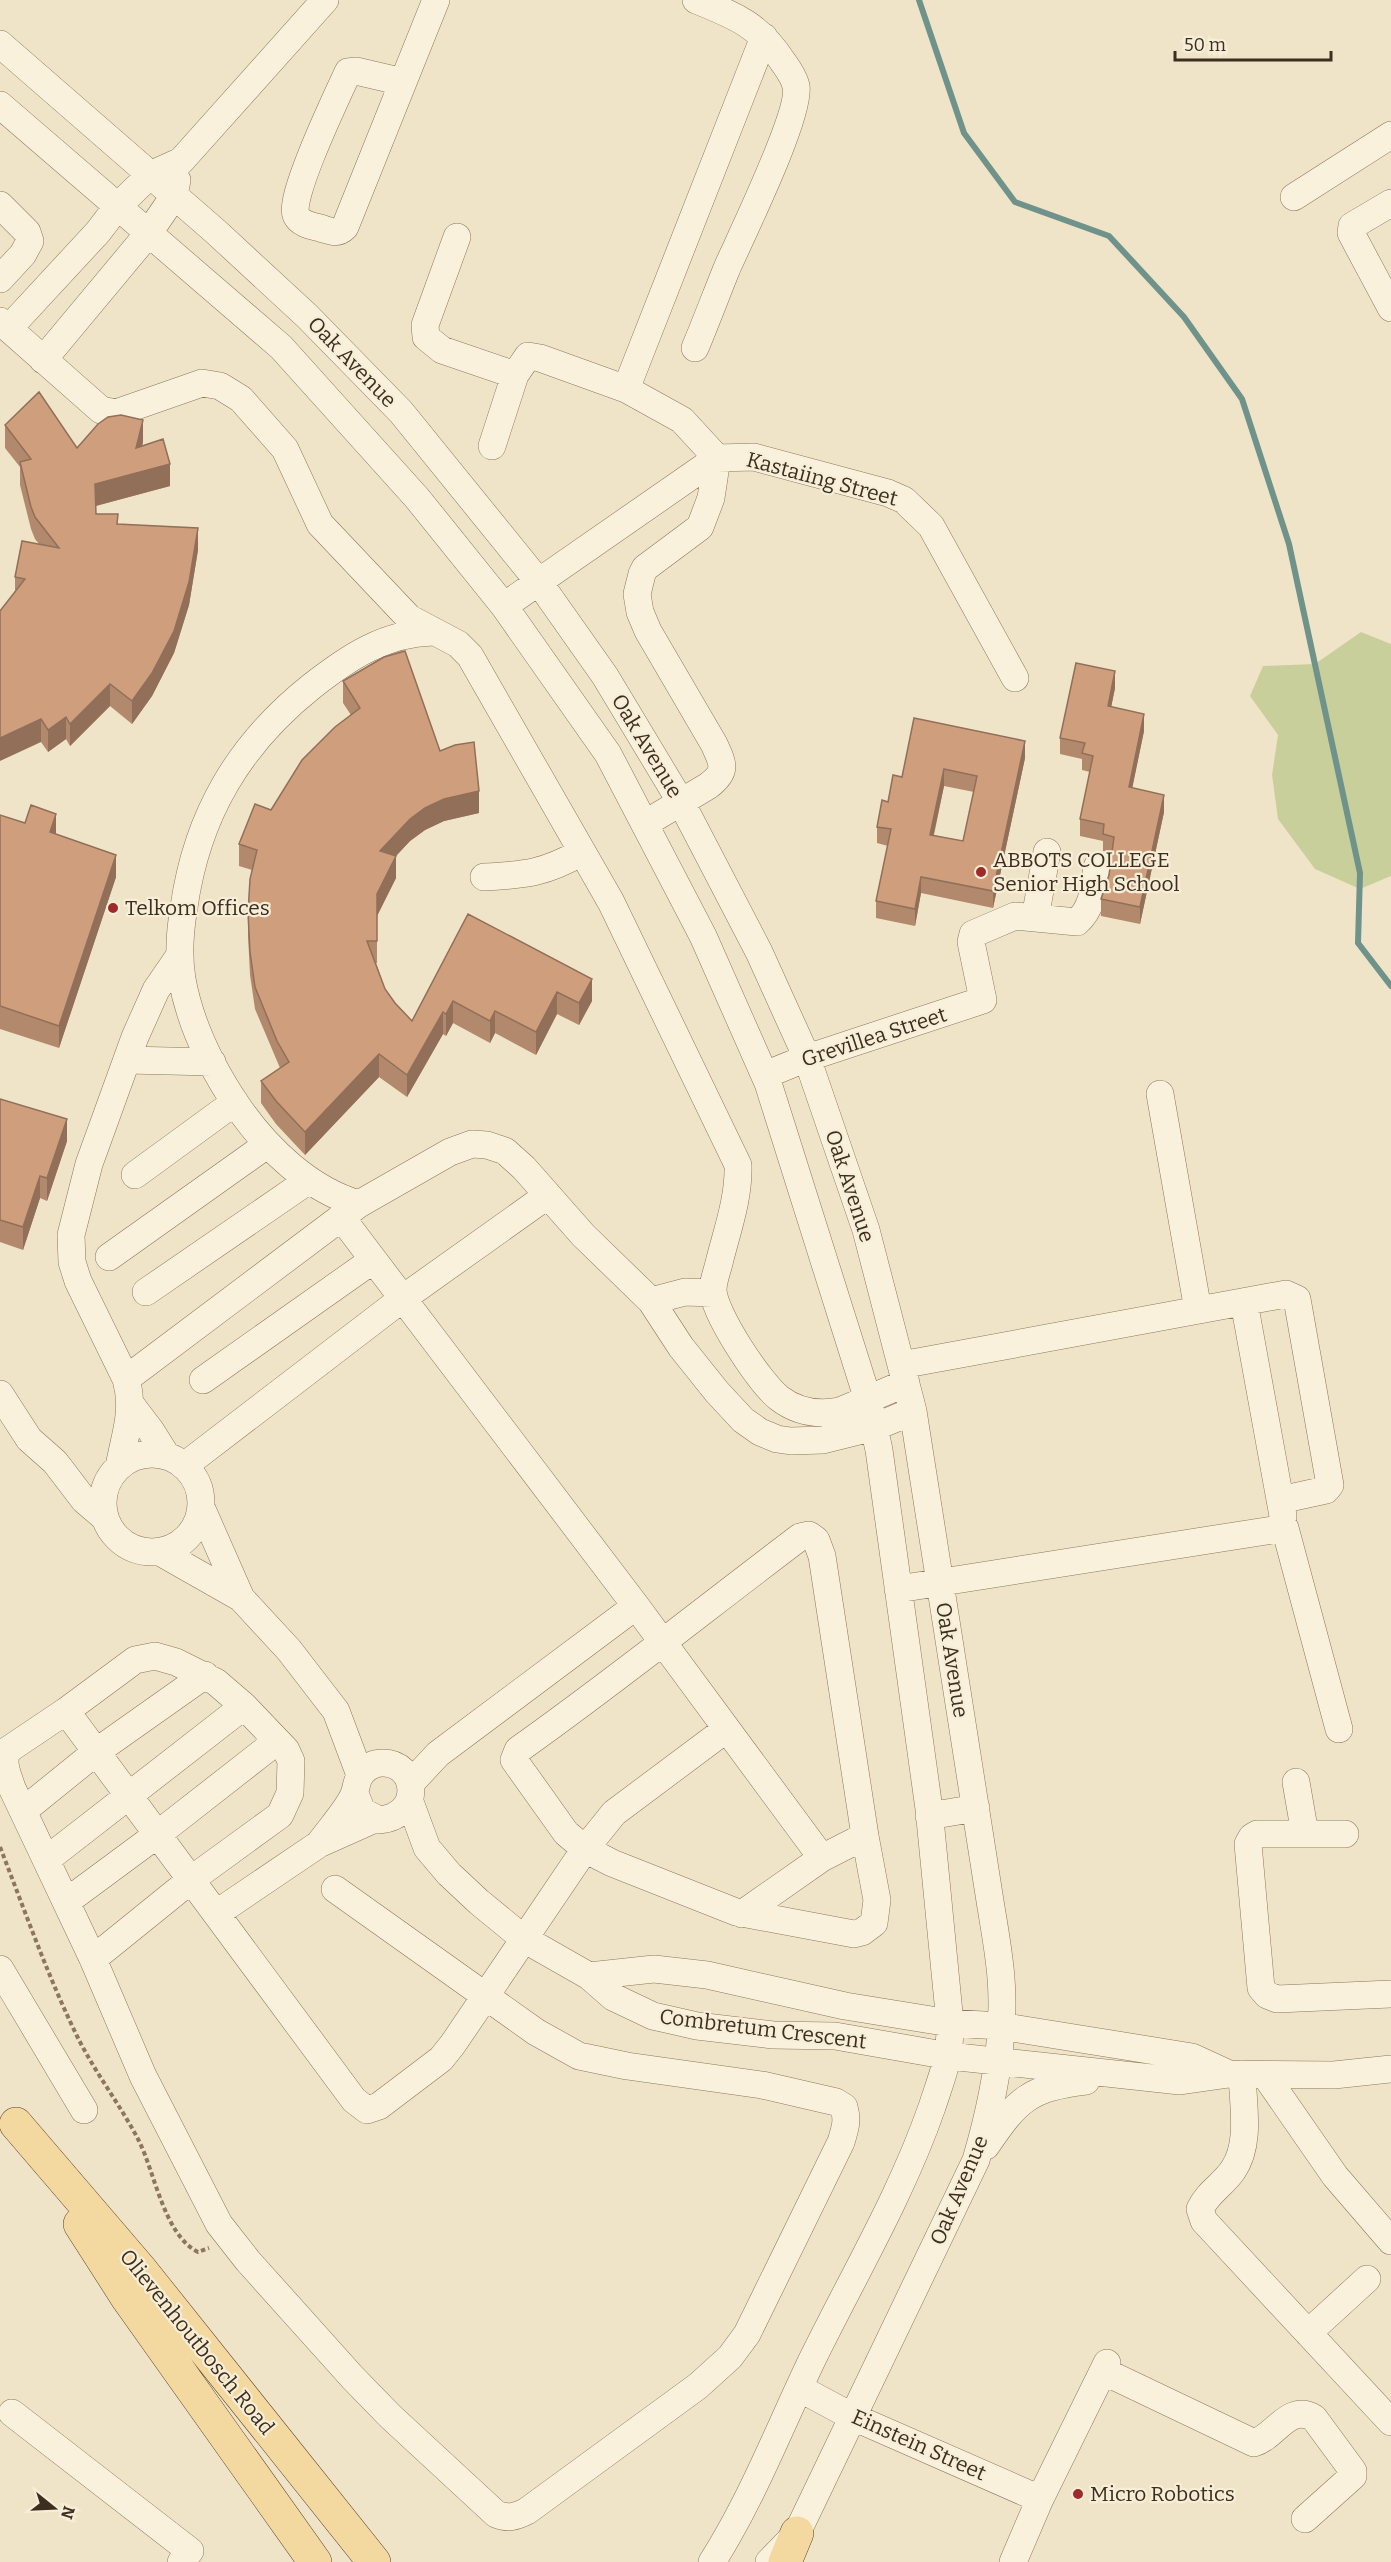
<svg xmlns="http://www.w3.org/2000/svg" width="1391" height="2562" font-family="Bitter,serif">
	<rect width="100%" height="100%" fill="#f0e4c8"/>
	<path fill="#c9cf9b" d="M1361,632L1391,644V876L1360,889L1315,869L1278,819L1272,775L1278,735L1250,696L1263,666L1315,664Z"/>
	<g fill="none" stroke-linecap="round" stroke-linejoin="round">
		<path stroke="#6f938a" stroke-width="6" d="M919,0L964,133L1015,202L1109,236L1184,317L1242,399L1289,544L1360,873L1358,943L1391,986"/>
		<defs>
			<path id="minor" d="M0,44L215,231L307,316L401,412L538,581L605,676L682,804L759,952L807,1058L866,1230L913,1411L990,1901C994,1926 999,1952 1001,1978C1006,2039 993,2102 976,2160L797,2533L769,2562
				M403,82L356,71L348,72C338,94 288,198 296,215C300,224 312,226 320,228C330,231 337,235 345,227L436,0
				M0,105L281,347L417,498L504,606L608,754L703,936L768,1083L868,1400L879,1450L929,1809L950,2023C951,2057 942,2076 932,2107C901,2196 852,2278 811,2362C779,2429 752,2499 712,2562
				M1294,197L1391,135
				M1391,203L1352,226L1351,233L1391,308
				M0,205L27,232L30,241L23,254L0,279
				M457,237L425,325L426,337L442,350L515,375
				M0,321L101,410L116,413L202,383L220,386L241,399L285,449L320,524L409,618L458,644L470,656L611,902L738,1165C739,1197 728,1228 720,1259C718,1269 713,1280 713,1290C714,1314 760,1383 779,1398C797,1412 819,1415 840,1411L906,1383
				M10,327L98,232L117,207L150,175L181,161L325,0
				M695,348C706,322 716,295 727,268C741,236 802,112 796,86C794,77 788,69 783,62C759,25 736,16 696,0
				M43,360L148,234L174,196L177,180
				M626,389L682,420L717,458L711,498L700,527L645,568L642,574L637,594L640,612L648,631L714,744C723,764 728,771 708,786L646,823
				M492,446L515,375L528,356L540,358L626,389L764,37
				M504,606L717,458L754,457L888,493L904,500L931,526L1015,678
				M484,877C526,875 545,873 582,852
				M1035,918L1047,852
				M127,1060L212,1062
				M765,1075L807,1058L983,1000L971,942L973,934L1015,916L1077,922C1093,908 1094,887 1097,867
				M1160,1094L1198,1310
				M135,1175L235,1102
				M359,1204C310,1190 267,1149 238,1107C213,1070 190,1024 182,979C178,955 180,930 184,907C197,815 239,744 312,686C349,657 385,633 433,632
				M341,1217L636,1606L822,1858
				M109,1257L268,1144
				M146,1292L309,1180
				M651,1301L685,1292L713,1293
				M1244,1302L1283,1516
				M901,1365L1286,1294L1297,1299L1330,1485L1326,1490L1280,1500
				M126,1379L359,1204L450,1152L472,1144L487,1145L505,1151L524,1168L583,1235L651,1301L681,1347L717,1392L743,1420L760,1432L777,1439L791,1441L823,1440L875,1427L913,1411
				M203,1380L373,1260
				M0,1394L29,1439L55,1462L84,1500L105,1518
				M132,1406L151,1431L166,1455
				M103 1503a49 49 0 1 1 98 0a49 49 0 1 1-98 0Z
				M184,1466L402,1299L548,1195
				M119,1467C125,1434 135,1411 126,1379L78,1281L72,1262L71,1235L89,1164L135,1037L156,990L180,955
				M201,1507L241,1598
				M809,1535L816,1540L822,1556L865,1836L877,1900L874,1923L862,1932L854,1934L736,1912L612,1863L585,1849L566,1833L514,1760L518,1750C614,1682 706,1608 800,1537Z
				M160,1552L241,1598L289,1650L336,1711L360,1775
				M898,1589L1285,1528L1339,1729
				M66,1711L354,2100L367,2110L379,2106L441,2059L453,2044L585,1849L614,1813L725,1730
				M1296,1782L1305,1834
				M410,1784L438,1754L636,1606
				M410,1802L427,1848L449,1874L479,1902L524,1939L589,1976L613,1997L653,2016L697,2026L773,2035L835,2036L949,2056L1180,2081L1229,2074L1334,2075L1391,2069
				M23,1811L96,1752L205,1675
				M929,1816L976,1808
				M1345,1834H1257L1252,1837L1248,1844L1261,1988L1267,1995L1277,1999L1391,1994
				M319,1844C328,1831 349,1808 354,1794C357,1787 356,1780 362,1773C367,1767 374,1763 382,1763C418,1762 424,1816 379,1820L362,1811L355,1794
				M46,1860L244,1706
				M66,1902L158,1834L277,1741
				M217,1913L319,1844L375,1819
				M742,1914L822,1858L865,1836
				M93,1959L192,1879L280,1815L290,1793L291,1761L286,1750L244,1706L216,1682L176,1662L155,1656L135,1660L66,1711L8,1750C1,1762 8,1775 12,1788L93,1959L143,2076L219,2224L248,2261L353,2378L390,2416L496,2514C508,2519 515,2517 527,2511L698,2386L730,2357L747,2334L841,2142C845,2129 848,2121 844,2107L836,2102L762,2085L627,2066L579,2056L536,2032L335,1889
				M0,1969L84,2110
				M589,1976L654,1969L707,1975L845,2006L950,2023L1000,2026L1192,2057L1229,2074
				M1242,2074C1243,2105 1251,2144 1233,2170C1223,2185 1208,2192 1200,2209L1204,2221L1391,2422
				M1265,2075L1335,2176L1391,2241
				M986,2146C1018,2099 1029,2088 1086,2081
				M1308,2333L1367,2279
				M1103,2371L1254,2443C1276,2436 1289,2403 1314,2418L1353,2471V2476L1305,2519
				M799,2388L853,2417L1040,2499
				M12,2413L190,2551L181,2562
				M1013,2562L1040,2499L1107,2363"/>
			<path id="major" d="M16,2124L141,2270L374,2562
				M80,2224L128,2299L315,2562
				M785,2562L797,2533"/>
		</defs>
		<use href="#minor" stroke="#8d765c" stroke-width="28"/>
		<use href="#major" stroke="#5b4430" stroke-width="34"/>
		<path stroke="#8d765c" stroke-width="4" stroke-dasharray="4.5 3" stroke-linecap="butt" d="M0,1847C25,1911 48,1977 78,2038C96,2074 121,2106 139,2141C155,2173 164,2235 198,2252L209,2248"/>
		<use href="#minor" stroke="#faf1dc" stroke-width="27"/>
		<use href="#major" stroke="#f3d9a0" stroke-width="33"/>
	</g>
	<path fill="#b2896c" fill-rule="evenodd" d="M5,425L77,448L143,442L142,446L170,486L96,506V514L118,524L198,550L189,605L174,653L152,696L132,724L110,706L70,746L66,739L48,752L41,742L15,592V577L39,544L35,539L31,529L20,485V467L5,448Z
		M343,681L440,751L479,813L444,821L425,830L410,841L396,856V878L377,916V963H376L385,989L395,1003L412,1021L468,914L592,1001L579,1025L557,1014L536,1055L495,1033L490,1043L453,1023L446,1036L443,1034L407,1097L379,1077L305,1155L276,1124L261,1103V1081L280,1068L255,1009L250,975L248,935V913L252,870L239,866V844L271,810L351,715L343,703Z
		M1115,688L1111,707L1144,731L1132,788L1164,812L1140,924L1101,916V899L1109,875L1112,853L1103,851V841L1080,836V819L1090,772L1082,770V759L1060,754V738Z
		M914,718L1025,758L993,908L921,893L915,926L876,918V901L888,846L877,843V827L888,802L902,777ZM944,786L974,792L963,841L934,835Z
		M0,815L56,834L116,877L59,1048L0,1029Z
		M0,1099L67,1141L47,1201L40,1198L23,1250L0,1242Z"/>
	<path fill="#916f58" d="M143,420V442L136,470V448Z
		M170,464V486L95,506V484Z
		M198,528V550L189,605L174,653L152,696L132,724V701Z
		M1115,671V688L1108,723V706Z
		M110,684V706L70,746V724Z
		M1144,714V731L1129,804V787Z
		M66,717V739L48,752V730Z
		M41,719V742L0,761V738Z
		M1025,741V758L993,908V891Z
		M944,769V786L930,851V835Z
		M479,791V813L444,821L425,830L410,841L396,856V878L377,916V894L380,851L410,819L425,808L444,799Z
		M1164,795V812L1140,924V907Z
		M56,814V836L50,832Z
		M116,855V877L59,1048V1026Z
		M921,877V893L915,926V909Z
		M592,979V1001L579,1025V1003Z
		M557,992V1014L536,1055V1032Z
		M453,1001V1023L446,1036V1014Z
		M495,1011V1033L490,1043V1021Z
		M443,1012V1034L407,1097V1075Z
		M379,1054V1077L305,1155V1132Z
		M67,1119V1141L47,1201V1178Z
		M40,1176V1198L23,1250V1227Z"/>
	<path fill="#cf9f7d" stroke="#916f58" stroke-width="1.5" fill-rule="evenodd" d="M39,392L77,448L98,424L108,417L121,415L143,420L136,448L163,439L170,464L95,484L96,514H118L117,524L198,528L189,582L174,631L152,673L132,701L110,684L70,724L66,717L48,730L41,719L0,738V611L25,579L15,577L22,541L59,548L35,517L31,507L20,462L31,459L5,425Z
		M405,651L440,751L455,745L474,742L479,791L444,799L425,808L410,819L380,851L396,856L377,894V941H367L385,989L395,1003L412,1021L468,914L592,979L579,1003L557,992L536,1032L495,1011L490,1021L453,1001L446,1014L443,1012L407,1075L379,1054L305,1132L276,1101L261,1081L289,1062L277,1041L255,987L250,952L248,913L250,879L257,850L239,844L255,804L271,810L302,760L335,727L360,708L343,681L384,657Z
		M1076,663L1115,671L1108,706L1144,714L1129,787L1164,795L1140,907L1101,899L1109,875L1114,837L1103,834L1104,824L1080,819L1093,756L1082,753L1085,743L1060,738Z
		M914,718L1025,741L993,891L921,877L915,909L876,901L891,829L877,827L882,800L888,802L893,775L902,777ZM944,769L977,776L963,841L930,835Z
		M31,805L56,814L50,832L116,855L59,1026L0,1006V815L25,823Z
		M0,1099L67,1119L47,1178L40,1176L23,1227L0,1220Z"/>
	<g fill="#9e2a2b" stroke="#f7eed8" stroke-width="2">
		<circle cx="981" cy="872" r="6"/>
		<circle cx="113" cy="908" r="6"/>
		<circle cx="1078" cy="2494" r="6"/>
	</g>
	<g text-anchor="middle" stroke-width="4.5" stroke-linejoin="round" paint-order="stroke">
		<g font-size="21" fill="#3d2e20" stroke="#f7eed8">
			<text transform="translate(352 362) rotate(46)" y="7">Oak Avenue</text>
			<text transform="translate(822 479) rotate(15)" y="7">Kastaiing Street</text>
			<text transform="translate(647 746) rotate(59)" y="7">Oak Avenue</text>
			<text transform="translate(874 1037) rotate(-18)" y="7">Grevillea Street</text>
			<text transform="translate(850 1186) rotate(72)" y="7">Oak Avenue</text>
			<text transform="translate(952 1660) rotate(81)" y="7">Oak Avenue</text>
			<text transform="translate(763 2029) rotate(7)" y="7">Combretum Crescent</text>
			<text transform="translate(959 2190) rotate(-67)" y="7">Oak Avenue</text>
			<text transform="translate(197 2342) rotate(51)" y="7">Olievenhoutbosch Road</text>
			<text transform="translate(919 2445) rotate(24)" y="7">Einstein Street</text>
		</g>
		<g font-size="21" fill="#3d2e20" stroke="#f7eed8" text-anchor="start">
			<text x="993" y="867">ABBOTS COLLEGE<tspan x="993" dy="24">Senior High School</tspan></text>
			<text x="125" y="915">Telkom Offices</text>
			<text x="1090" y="2501">Micro Robotics</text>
		</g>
	</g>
	<g transform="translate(54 2508) rotate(108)" stroke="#f7eed8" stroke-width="4.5" paint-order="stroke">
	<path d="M0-4.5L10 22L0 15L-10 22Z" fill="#3d2e20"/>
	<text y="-9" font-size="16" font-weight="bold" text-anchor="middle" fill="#3d2e20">N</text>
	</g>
	<path d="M1175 51v9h156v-9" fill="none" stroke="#3d2e20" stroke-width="3"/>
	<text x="1184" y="51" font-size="18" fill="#3d2e20" stroke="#f7eed8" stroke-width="4.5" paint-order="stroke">50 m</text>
</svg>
